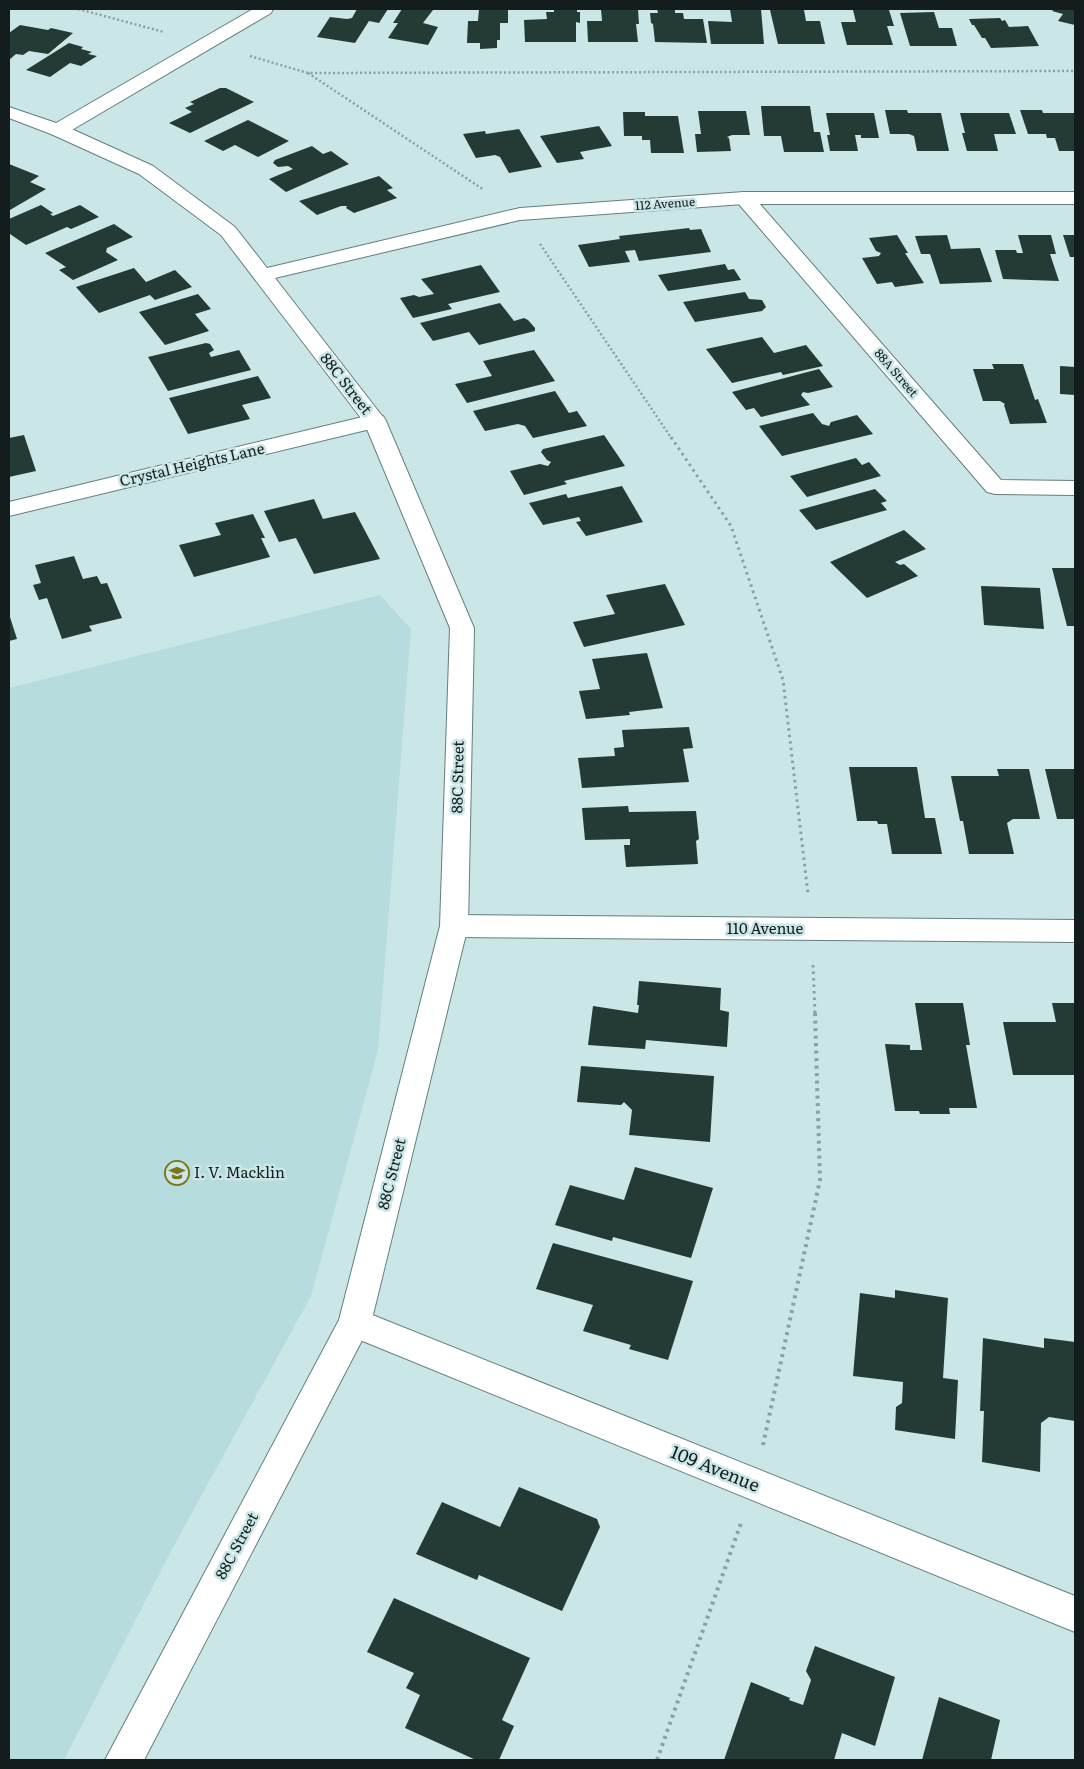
<svg xmlns="http://www.w3.org/2000/svg" width="1084" height="1769" font-family="Literata,serif">
	<rect width="100%" height="100%" fill="#cbe6e7"/>
	<path fill="#b7dcdd" d="M380,595L411,629L378,1050L311,1296L171,1551L64,1760H9V688Z"/>
	<path fill="#243a35" d="M357,9H388L379,23L369,21L355,43L317,37L330,17L347,19L352,18Z
		M402,9L433,10L423,23L438,27L428,45L388,38L398,23H393Z
		M479,9H508V23H500V40H497V48L480,49V43H467L468,21H478Z
		M554,9H577V12H580V23L576,22V42H525L524,20L547,19L546,12H554Z
		M601,9H638L639,24H636L638,42H588L587,21H602Z
		M657,9H675V13H683L684,19H703L707,43L655,42L653,24L651,23L650,13H658Z
		M730,9H761L764,44H711L708,21L732,22Z
		M1054,9H1075V25L1058,21L1063,14L1052,11Z
		M770,10H804L806,21H820L825,44H778Z
		M853,10H889L894,26H887L893,45H847L841,22H856Z
		M934,12L939,28H952L957,46H910L900,13Z
		M1000,18L1002,21L1005,20L1009,27L1028,26L1039,46L991,48L985,38H982L974,25H972L969,19Z
		M20,25L48,30L51,28L73,33L48,54L29,51L23,55L16,54L9,60V33Z
		M69,43L83,47L81,49L92,52L88,54L97,56L81,66L70,63L50,77L26,70Z
		M220,88H226L254,102L190,133L169,123L192,112L185,108L194,104L190,102Z
		M761,106H810L814,132H820L824,152H784L781,136H764Z
		M885,110H907L908,113H941L949,151H917L914,136L909,134H890Z
		M1020,110H1042L1043,113H1075V151H1059L1055,138H1047L1046,134H1028Z
		M698,111H746L750,135H732L727,137L729,138L731,151L697,152L695,134H701Z
		M623,112H645V116H678L684,153H651L650,140H642V136H624Z
		M826,113H874L879,138H861V135H855L858,151H830L827,135H830Z
		M960,113H1009L1016,134H994L998,151H967L962,133H965Z
		M248,120L289,141L258,157L235,145L223,151L204,141Z
		M599,126L612,146L580,152L584,159L557,163L540,136Z
		M519,129L542,167L509,173L500,157L495,155L476,158L463,134L485,131L486,134Z
		M312,146L323,154L331,151L349,164L286,192L269,179L293,169L288,166L278,167L273,163L275,160Z
		M9,164L39,176L30,182L46,189L10,210L9,209Z
		M379,176L393,188L387,190L397,198L354,213L346,208L347,206H341L317,215L299,201Z
		M41,205L53,213L50,214L53,216L80,205L99,217L71,229L67,227L26,245L10,234L9,219Z
		M114,224L133,237L107,248L106,252L118,260L73,280L59,270L66,267L45,253Z
		M689,228L690,230L701,229L711,252L639,261L635,250L625,251L630,262L589,267L578,245L620,239L619,236Z
		M897,235L908,253H905L924,283L895,287L892,282L877,284L862,258L879,256L881,253L876,251L869,238Z
		M947,235L951,249L980,248L992,282L940,284L930,254H921L915,236Z
		M1018,235H1051L1056,254H1050L1059,281L1003,279L995,250H1016L1017,253H1023Z
		M1063,235H1075V257H1070Z
		M725,264L728,270L734,269L741,280L668,291L658,275Z
		M481,265L500,292L448,304L452,309L413,318L400,298L414,295L419,297L434,294L421,279Z
		M134,268L146,282L175,270L192,287L155,300L150,295L99,313L76,287Z
		M745,292L749,299L762,300L766,307L762,311L695,322L683,302Z
		M198,294L211,309L195,314L209,331L165,345L139,312Z
		M500,303L514,321L524,318L528,320L535,328V331L479,345L469,332L433,341L420,323Z
		M762,337L774,353L806,345L823,366L783,375L781,372L732,383L706,349Z
		M206,343L210,344L214,350L209,353L211,357L239,350L251,370L168,391L148,357Z
		M534,350L555,381L467,403L455,384L492,376L483,361Z
		M992,364H1023L1035,400L1038,399L1047,423L1010,424L1004,405L1005,404L1000,401H983L973,369H994Z
		M1060,366L1075,367V395L1060,394Z
		M819,369L833,387L808,393L803,392L801,395L810,405L761,417L754,408L746,410L732,392Z
		M258,376L271,398L242,405L250,419L188,434L169,398Z
		M555,391L569,413L577,411L587,426L533,438L525,426L518,424L485,431L473,411Z
		M813,413L822,424L829,426L831,422L857,415L873,434L782,456L759,426Z
		M24,435L36,471L9,477V438Z
		M604,435L625,466L564,481L567,484L524,495L510,471L540,464L548,466L551,462L547,460L541,452L543,449Z
		M856,458L862,465L869,462L881,476L807,497L790,476Z
		M622,486L643,522L586,536L576,522L581,521L579,517L543,525L529,503L566,494L568,498Z
		M875,489L887,501L881,503L887,510L816,530L799,510Z
		M314,499L323,519L355,512L380,559L314,574L296,538L279,542L264,511Z
		M253,514L265,538H261L270,557L194,577L179,545L221,535L215,523Z
		M904,530L926,549L895,562L900,565L904,564L918,576L867,598L830,562Z
		M74,556L83,579L97,576L101,584L107,583L122,618L89,626L92,631L62,639L47,598L39,600L33,585L41,583L35,565Z
		M1052,568H1075V626H1067Z
		M665,584L685,625L584,647L573,622L615,614L606,595Z
		M981,586L1040,588L1044,629L984,625Z
		M9,614L17,639L9,641Z
		M647,653L663,708L629,712L630,715L586,719L579,691L600,689L592,659Z
		M689,727L693,748L683,749L689,782L582,788L578,758L615,756L614,748L624,747L622,730Z
		M849,767H917L925,818H935L942,854H892L887,824H878L877,821H857Z
		M997,769H1029L1040,819H1013L1007,823L1014,854H969L963,821H960L951,776H999Z
		M1045,769H1075V819H1057Z
		M628,806L629,812L696,811L699,839L696,841L698,864L626,867L624,845H630V839L585,840L582,808Z
		M639,981L721,988L720,1010L729,1012L727,1047L646,1040L645,1049L588,1045L593,1006L638,1013L639,1005H637Z
		M915,1003H963L970,1045H966L977,1108H949L950,1114H920L919,1111H895L885,1044L910,1045V1050H922Z
		M1052,1003H1075V1075H1013L1003,1022H1056Z
		M581,1066L714,1076L710,1142L629,1135L632,1110L624,1102L621,1105L577,1102Z
		M635,1167L713,1188L691,1258L613,1237L612,1241L555,1225L570,1185L624,1200Z
		M553,1243L693,1281L668,1360L629,1349L631,1345L583,1331L593,1305L536,1289Z
		M895,1290L948,1298L943,1378L958,1380L955,1439L895,1430L896,1407L902,1403L903,1382L853,1376L860,1293L895,1298Z
		M983,1338L1044,1348V1338L1075,1342V1421L1049,1417L1041,1423L1040,1472L982,1462L984,1411H980Z
		M519,1487L597,1519L600,1527L562,1611L479,1575L477,1580L416,1554L442,1502L500,1527Z
		M394,1598L530,1658L502,1720L514,1726L499,1760H476L405,1728L420,1695L406,1688L414,1673L367,1652Z
		M815,1646L895,1677L875,1746L842,1733L834,1760H724L751,1682L790,1698L789,1700L803,1705L811,1680L806,1671Z
		M939,1697L1000,1720L991,1760H922Z"/>
	<g fill="none" stroke-linecap="round" stroke-linejoin="round">
		<defs>
			<path id="minor" d="M253,9H273L271,13L65,134L58,136L51,134L49,130L51,126Z
				M744,192L751,194L1001,480L1075,481V495L995,494L987,492L737,202L734,198L737,194Z
				M375,414L383,416L386,421L383,426L9,516V502Z
				M454,915L1075,920V942L454,937L444,933L440,926L444,919Z
				M355,1308L1075,1596V1632L343,1333L339,1323L343,1313Z"/>
			<path id="tertiary" d="M9,107L65,126L153,166L235,227L267,268L520,208L744,192H1075V204H744L520,220L275,278L386,421L474,628L468,926L371,1323L144,1760H105L339,1320L440,926L450,628L364,422L221,235L139,174L51,134L9,118Z"/>
		</defs>
		<use href="#minor" stroke="#657e7f" stroke-width="2"/>
		<use href="#tertiary" stroke="#657e7f" stroke-width="2"/>
		<path stroke="#8ba0a1" stroke-width="2.5" stroke-dasharray="2 2.5" stroke-linecap="butt" d="M78,9L164,32
			M250,56L308,73L1075,71
			M308,73L484,190
			M540,244L672,439"/>
		<path stroke="#8ba0a1" stroke-width="3" stroke-dasharray="2.5 4" stroke-linecap="butt" d="M671,437L731,526L783,680L808,894
			M813,965L815,1014"/>
		<path stroke="#8ba0a1" stroke-width="4" stroke-dasharray="3 4.5" stroke-linecap="butt" d="M763,1445L820,1180L815,1013
			M657,1760L741,1523"/>
		<use href="#minor" fill="#fff" fill-rule="evenodd"/>
		<use href="#tertiary" fill="#fff" fill-rule="evenodd"/>
	</g>
	<defs>
		<symbol id="school-ring" viewBox="-11 -11 22 22"><circle r="9.5" fill="#cbe6e7" stroke="#7c7519" stroke-width="1.5"/><path d="M0-5L7-2L0 1L-7-2ZM-4 1L0 2.5L4 1V4Q0 6-4 4Z" fill="#7c7519"/></symbol>
	</defs>
	<g fill-rule="evenodd">
		<use href="#school-ring" x="163" y="1159" width="28" height="28"/>
	</g>
	<g text-anchor="middle" stroke-width="5" stroke-linejoin="round" paint-order="stroke">
		<g font-size="12" fill="#131d1d" stroke="#cbe6e7">
			<text transform="translate(665 204) rotate(-4)" y="4">112 Avenue</text>
			<text transform="translate(896 373) rotate(49)" y="4">88A Street</text>
		</g>
		<g font-size="15" fill="#131d1d" stroke="#cbe6e7">
			<text transform="translate(346 384) rotate(52)" y="5">88C Street</text>
			<text transform="translate(192 465) rotate(-13)" y="5">Crystal Heights Lane</text>
			<text transform="translate(458 777) rotate(-89)" y="5">88C Street</text>
			<text x="765" y="934">110 Avenue</text>
			<text transform="translate(392 1174) rotate(-76)" y="5">88C Street</text>
			<text transform="translate(237 1546) rotate(-62)" y="5">88C Street</text>
		</g>
		<g font-size="15" fill="#131d1d" stroke="#cbe6e7" text-anchor="start">
			<text x="194" y="1178">I. V. Macklin</text>
		</g>
		<g font-size="18" fill="#131d1d" stroke="#cbe6e7">
			<text transform="translate(715 1469) rotate(22)" y="6">109 Avenue</text>
		</g>
	</g>
	<rect width="1084" height="1769" fill="none" stroke="#131d1d" stroke-width="20"/>
</svg>
